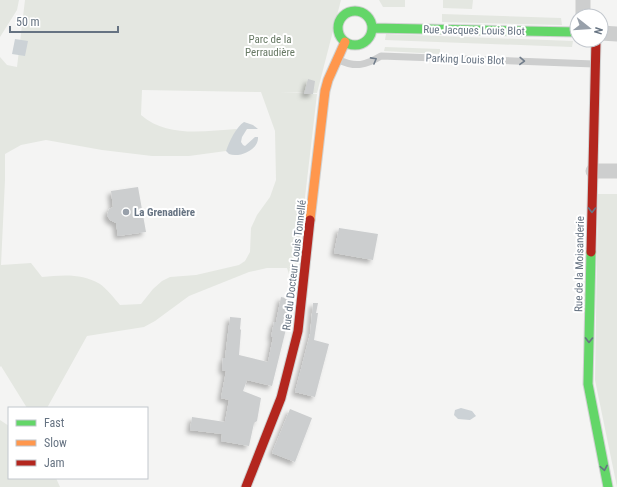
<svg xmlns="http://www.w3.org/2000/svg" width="617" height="487" font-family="'Roboto Condensed',sans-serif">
	<defs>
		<filter id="shadow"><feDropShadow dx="-3.5" dy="3.5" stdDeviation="2" flood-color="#0004"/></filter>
	</defs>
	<rect width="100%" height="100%" fill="#f4f4f3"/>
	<path fill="#e4e7e1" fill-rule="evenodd" d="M0,0H19L17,10L0,37Z
		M25,0H341L317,93L280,92L317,94L295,283H292L287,268H267L249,272L189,296L155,321L144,327L87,336L47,408H27L1,366L0,367V57L7,65L17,67ZM142,90L261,92L275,131L276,180L270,197L257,215L251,228L250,252L245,261L239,265L196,275L170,277L162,281L153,289L141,304L120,305C114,298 107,289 100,284C82,273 62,275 42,277L31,263L1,265L5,180V154L21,145L46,140L102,150L152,156H189L226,151L237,129C205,131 167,138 141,115Z
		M379,0H405V7H383Z
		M443,0H473L472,9L443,8Z
		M442,14L561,18L562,25L442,22Z
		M386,34L573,41L572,47L385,40Z
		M385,47L440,49V54L384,51Z
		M598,194H617V487L595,380Z
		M0,420L9,426V478H56L60,487H0Z"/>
	<path fill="#ccd2d6" d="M15,39L28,41L25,56L12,54Z
		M244,122L253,125L258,129H247L242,137L241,142L243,145L245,146L255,137H258C259,150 239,158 229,154L226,151C229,142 236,127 244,122Z
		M461,408L472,411L476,416L470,420L458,419L454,415L455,410Z"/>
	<path fill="#cccecf" filter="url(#shadow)" d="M308,79L315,81L313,94H304Z
		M138,187L146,232L118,236L116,223L110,220L107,215L109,209L113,207L111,191Z
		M339,228L378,234L373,260L334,253Z
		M281,297L290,299L286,329L272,386L247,380L243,391L261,398L257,421L254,423L249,446L221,441L222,434L190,430L192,417L225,422L229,400L221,398L226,371L222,370L223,358H225L230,317L241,318L240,329L241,330L239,355L268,362L273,337H271L274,322H276Z
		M313,303H318L316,313H318L314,340L329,344L315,397L295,392L310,334Z
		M290,409L312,418L295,462L272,453Z"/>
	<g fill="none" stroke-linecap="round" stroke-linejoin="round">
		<defs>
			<path id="fast" d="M338 28a17 17 0 1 1 34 0a17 17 0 1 1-34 0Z
				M372,28L577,32
				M591,252L588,384L608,487"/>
			<path id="slow" d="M310,220L325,91L328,80L345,42"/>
			<path id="jam" d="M591,252L596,40
				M246,487L281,398L298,331L310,220"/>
		</defs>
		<use href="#fast" stroke="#d0d1d1" stroke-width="11"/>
		<use href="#slow" stroke="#d0d1d1" stroke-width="11"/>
		<use href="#jam" stroke="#d0d1d1" stroke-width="11"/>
		<path stroke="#cdcece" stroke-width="7" d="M339,60C356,68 366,65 381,56L594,64"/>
		<path stroke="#cdcece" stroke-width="15" d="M583,16V0
			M601,33L617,34
			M593,171H617"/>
		<use href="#fast" stroke="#63d668" stroke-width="9"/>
		<use href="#slow" stroke="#ff974d" stroke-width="9"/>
		<use href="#jam" stroke="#b3261e" stroke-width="9"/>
	</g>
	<defs><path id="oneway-chevron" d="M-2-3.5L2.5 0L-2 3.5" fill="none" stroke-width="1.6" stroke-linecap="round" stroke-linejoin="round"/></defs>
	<g stroke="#707c8a">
		<use href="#oneway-chevron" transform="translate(374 60) rotate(-29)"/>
		<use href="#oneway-chevron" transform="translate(522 61) rotate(2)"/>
	</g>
	<g stroke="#667382">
		<use href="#oneway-chevron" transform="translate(592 210) rotate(91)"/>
		<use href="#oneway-chevron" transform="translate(589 340) rotate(91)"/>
		<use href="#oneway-chevron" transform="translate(604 468) rotate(79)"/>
	</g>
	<circle fill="#98a0aa" stroke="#fff" stroke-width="1.5" cx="126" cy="212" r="4"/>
	<g text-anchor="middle" stroke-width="4" stroke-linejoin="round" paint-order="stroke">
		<g font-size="11" fill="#667382" stroke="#fff">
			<text transform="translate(474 30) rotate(1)" y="4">Rue Jacques Louis Blot</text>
			<text transform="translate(465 59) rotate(2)" y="4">Parking Louis Blot</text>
			<text transform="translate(579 264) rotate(-89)" y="4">Rue de la Moisanderie</text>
			<text transform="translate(294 265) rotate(-83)" y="4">Rue du Docteur Louis Tonnellé</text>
		</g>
		<g font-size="11" fill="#677964" stroke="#fff">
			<text x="270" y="43">Parc de la<tspan x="270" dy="13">Perraudière</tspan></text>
		</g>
		<g font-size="11" font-weight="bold" fill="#667382" stroke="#fff" text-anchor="start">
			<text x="134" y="216">La Grenadière</text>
		</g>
	</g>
	<rect x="8" y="407" width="140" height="72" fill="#ffffff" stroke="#c2c7cd"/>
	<rect x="16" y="420" width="20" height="6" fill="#63d668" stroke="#c2c7cd"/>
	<text x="44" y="427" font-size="12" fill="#667382">Fast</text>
	<rect x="16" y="440" width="20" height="6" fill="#ff974d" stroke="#c2c7cd"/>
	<text x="44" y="447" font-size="12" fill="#667382">Slow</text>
	<rect x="16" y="460" width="20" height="6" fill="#b3261e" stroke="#c2c7cd"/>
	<text x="44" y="467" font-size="12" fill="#667382">Jam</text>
	<g transform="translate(589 28) rotate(107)"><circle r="19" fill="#ffffff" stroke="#c2c7cd"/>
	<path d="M0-3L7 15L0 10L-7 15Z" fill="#98a0aa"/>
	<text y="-6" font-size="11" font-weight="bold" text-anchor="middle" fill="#667382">N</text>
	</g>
	<path d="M10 26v6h108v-6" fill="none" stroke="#667382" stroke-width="2"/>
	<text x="16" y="26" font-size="12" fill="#667382" stroke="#ffffff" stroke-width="3" paint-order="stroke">50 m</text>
</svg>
